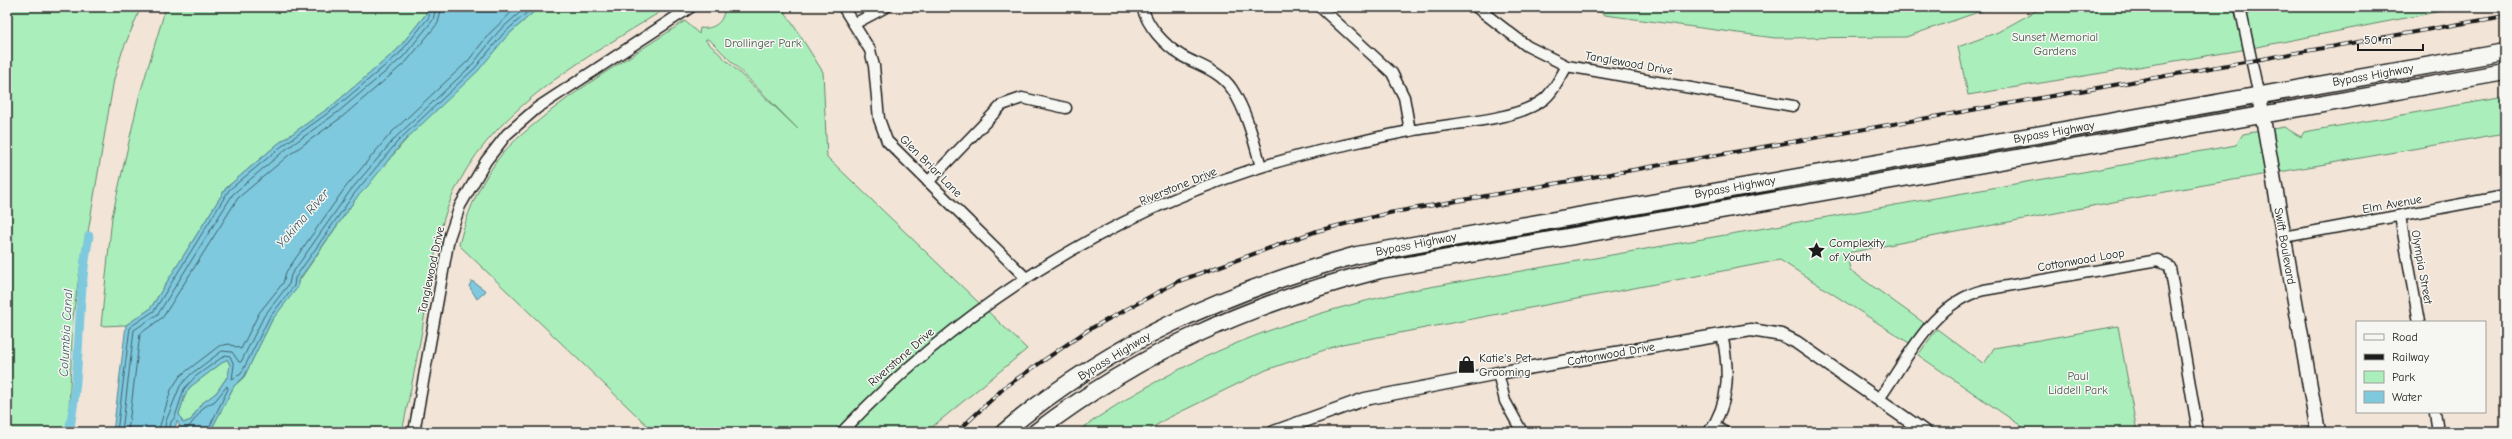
<svg xmlns="http://www.w3.org/2000/svg" width="2512" height="439" font-family="'Comic Neue',sans-serif">
	<rect width="100%" height="100%" fill="#f2e5d7"/>
	<filter id="ink" filterUnits="userSpaceOnUse"><feTurbulence type="fractalNoise" baseFrequency=".025" numOctaves="2"/><feDisplacementMap in="SourceGraphic" scale="8" xChannelSelector="R" yChannelSelector="G"/><feConvolveMatrix kernelMatrix="1 2 1 2 8 2 1 2 1" color-interpolation-filters="sRGB"/></filter>
	<g filter="url(#ink)">
		<path fill="#aaefbb" stroke="#63866c" fill-rule="evenodd" d="M7,7H141L122,52L114,79L87,238L83,248L73,318L68,432H7Z
			M166,7H428L426,14L397,50L333,105L279,143L226,188L150,309L126,325L101,326L112,217L139,97Z
			M539,7H668C592,55 502,101 458,184C439,220 434,261 427,301C420,345 411,388 402,432H210L234,386L244,377L272,320L357,197L417,127L453,94L506,37Z
			M724,7H782L823,72L827,157L1027,349L926,432H654L459,245C466,216 477,189 494,165C503,150 519,137 532,126C579,86 634,55 685,21L699,34L700,28C713,30 725,22 724,7ZM707,39L711,41L798,129L705,40Z
			M1591,7H1993L1906,37L1775,38L1605,15Z
			M2043,7H2462L2236,51L1968,95L1958,47L1998,32Z
			M2505,97V133L2181,189L1847,253L1850,270L1924,323L1909,343L1780,260L1342,344L1266,370L1166,419L1146,432H1077C1179,358 1290,316 1413,290L2236,145L2243,134L2284,127L2301,137L2304,132Z
			M2118,326L2137,432H2030L1918,355L1937,329L1984,364L1994,348Z
			M227,359L230,365L229,374L216,393L201,404L191,420L183,423L179,414L185,395L190,387Z"/>
		<path fill="#7ec9de" stroke="#578490" fill-rule="evenodd" d="M428,7H539L506,37L478,71L402,143L367,187L357,197L298,281V287L272,320L244,377L234,386L210,432H180L181,429L177,421L174,432H113L126,325L150,309L226,188L279,143L333,105L397,50L426,14ZM227,359L230,365L228,376L216,393L201,404L191,420L183,423L179,414L185,395L190,387Z
			M472,281L486,291L477,299L469,286Z"/>
		<g fill="none" stroke-linecap="round" stroke-linejoin="round">
			<path stroke="#43616a" stroke-width="1" d="M117,432L130,327L154,311L229,190L282,146L335,108L400,53L429,17L431,7
				M122,432L134,330L158,314L233,194L285,150L338,112L403,57L433,20L436,7
				M128,432L140,334L163,317L238,198L289,155L342,117L407,61L438,23L442,7
				M158,432L171,390L180,376L219,346L229,344L241,349L259,313L283,283L286,272L345,188L391,133L468,61L489,34L517,7
				M164,432L166,421L180,386L191,374L222,351L232,352L239,362H241L264,316L289,284L291,275L350,191L396,137L472,65L499,31L526,7
				M169,432L171,422L175,417L184,389L195,377L225,355L230,356L234,365L232,379L241,374L269,318L294,286L295,278L354,194L399,140L475,68L503,34L533,7
				M185,432L204,407L215,401L227,386L228,389L207,432"/>
			<path stroke="#7ec9de" stroke-width="9" d="M69,432C82,367 76,301 89,236"/>
			<defs>
				<path id="minor" d="M843,7L870,50L874,66L879,119L887,141L1025,277
					M1142,7C1148,27 1164,45 1182,56C1200,66 1220,71 1232,89C1247,112 1254,141 1261,167
					M1320,7L1392,73L1404,97L1410,131
					M1476,7L1527,46L1567,66L1793,106
					M2240,7L2259,96
					M854,24L886,7
					M928,182L1002,105L1022,98L1066,108
					M2400,216L2419,322
					M2284,237L2505,196
					M1498,373L1505,401L1522,432
					M1879,399C1908,358 1933,302 1984,290L2158,260L2170,267L2198,432
					M2435,412L2438,432
					M1714,425L1724,432
					M414,432L449,238L460,206L486,161L507,134L537,108L691,7
					M842,432C975,291 1150,187 1340,146C1363,141 1387,135 1410,131C1448,123 1513,122 1543,100C1553,93 1561,76 1567,66
					M1709,432C1731,401 1729,369 1722,334"/>
				<path id="tertiary" d="M1274,432L1365,399L1498,373L1751,330L1782,335L1796,342L1925,432"/>
				<path id="secondary" d="M2259,96L2318,432"/>
				<path id="trunk" d="M1004,432C1109,343 1225,292 1357,255L2505,52
					M1036,432C1144,350 1249,304 1380,270L2505,72"/>
			</defs>
			<use href="#minor" stroke="#1c1c1c" stroke-width="13"/>
			<use href="#tertiary" stroke="#1c1c1c" stroke-width="15"/>
			<use href="#secondary" stroke="#1c1c1c" stroke-width="17"/>
			<use href="#trunk" stroke="#1c1c1c" stroke-width="19"/>
			<use href="#minor" stroke="#f6f6f2" stroke-width="10"/>
			<use href="#tertiary" stroke="#f6f6f2" stroke-width="12"/>
			<use href="#secondary" stroke="#f6f6f2" stroke-width="14"/>
			<use href="#trunk" stroke="#f6f6f2" stroke-width="16"/>
			<defs>
				<path id="rail" d="M957,432L1005,387L1088,330L1179,281L1317,231L1389,213L2505,16"/>
			</defs>
			<use href="#rail" stroke="#1c1c1c" stroke-width="4"/>
			<use href="#rail" stroke="#f6f6f2" stroke-width="2.5" stroke-dasharray="8" stroke-linecap="butt"/>
		</g>
	</g>
	<defs>
		<symbol id="sight-bare" viewBox="-9 -9 18 18"><path d="M0-6L1.8-2.2L6-1.7L2.9 1.2L3.7 5.4L0 3.3L-3.7 5.4L-2.9 1.2L-6-1.7L-1.8-2.2Z" fill="#1c1c1c" stroke="#f6f6f2" stroke-width="2.5" paint-order="stroke"/></symbol>
		<symbol id="shop-bare" viewBox="-9 -9 18 18"><path d="M-5-2.5h2.3a2.7 3.5 0 0 1 5.4 0H5L5.5 6h-11ZM-1.5-2.5h3a1.5 2.3 0 0 0-3 0Z" fill="#1c1c1c" stroke="#f6f6f2" stroke-width="2.5" paint-order="stroke"/></symbol>
	</defs>
	<g fill-rule="evenodd">
		<use href="#sight-bare" x="1804" y="238" width="25" height="25"/>
		<use href="#shop-bare" x="1454" y="352" width="25" height="25"/>
	</g>
	<g text-anchor="middle" stroke-width="3" stroke-linejoin="round" paint-order="stroke">
		<g font-size="12" fill="#475b4c" stroke="#f6f6f2">
			<text x="2055" y="41">Sunset Memorial<tspan x="2055" dy="14">Gardens</tspan></text>
			<text x="763" y="47">Drollinger Park</text>
			<text x="2078" y="380">Paul<tspan x="2078" dy="14">Liddell Park</tspan></text>
		</g>
		<g font-size="12" fill="#1c1c1c" stroke="#f6f6f2">
			<text transform="translate(1629 63) rotate(10)" y="4">Tanglewood Drive</text>
			<text transform="translate(2373 75) rotate(-10)" y="4">Bypass Highway</text>
			<text transform="translate(2054 132) rotate(-10)" y="4">Bypass Highway</text>
			<text transform="translate(931 166) rotate(45)" y="4">Glen Briar Lane</text>
			<text transform="translate(1178 186) rotate(-22)" y="4">Riverstone Drive</text>
			<text transform="translate(1735 187) rotate(-10)" y="4">Bypass Highway</text>
			<text transform="translate(2392 204) rotate(-10)" y="4">Elm Avenue</text>
			<text transform="translate(1416 244) rotate(-11)" y="4">Bypass Highway</text>
			<text transform="translate(2285 246) rotate(80)" y="4">Swift Boulevard</text>
			<text transform="translate(2081 260) rotate(-10)" y="4">Cottonwood Loop</text>
			<text transform="translate(2422 267) rotate(80)" y="4">Olympia Street</text>
			<text transform="translate(431 270) rotate(-78)" y="4">Tanglewood Drive</text>
			<text transform="translate(1611 354) rotate(-10)" y="4">Cottonwood Drive</text>
			<text transform="translate(1114 356) rotate(-31)" y="4">Bypass Highway</text>
			<text transform="translate(901 357) rotate(-41)" y="4">Riverstone Drive</text>
		</g>
		<g font-size="12" fill="#1c1c1c" stroke="#f6f6f2" text-anchor="start">
			<text x="1829" y="247">Complexity<tspan x="1829" dy="14">of Youth</tspan></text>
			<text x="1479" y="362">Katie's Pet<tspan x="1479" dy="14">Grooming</tspan></text>
		</g>
		<g font-size="13" font-style="italic" fill="#3e5960" stroke="#f6f6f2">
			<text transform="translate(302 218) rotate(-49)" y="5">Yakima River</text>
			<text transform="translate(65 333) rotate(-87)" y="5">Columbia Canal</text>
		</g>
	</g>
	<rect width="2512" height="439" fill="none" stroke="#f6f6f2" stroke-width="24"/>
	<rect x="12" y="12" width="2488" height="415" fill="none" stroke="#1c1c1c" stroke-width="1.5" filter="url(#ink)"/>
	<rect x="2356" y="321" width="130" height="92" fill="#f6f6f2" stroke="#9f9f9c"/>
	<rect x="2364" y="334" width="20" height="6" fill="#f6f6f2" stroke="#9f9f9c"/>
	<text x="2392" y="341" font-size="12" fill="#1c1c1c">Road</text>
	<rect x="2364" y="354" width="20" height="6" fill="#1c1c1c" stroke="#9f9f9c"/>
	<text x="2392" y="361" font-size="12" fill="#1c1c1c">Railway</text>
	<rect x="2364" y="371" width="20" height="12" fill="#aaefbb" stroke="#9f9f9c"/>
	<text x="2392" y="381" font-size="12" fill="#1c1c1c">Park</text>
	<rect x="2364" y="391" width="20" height="12" fill="#7ec9de" stroke="#9f9f9c"/>
	<text x="2392" y="401" font-size="12" fill="#1c1c1c">Water</text>
	<path d="M2358 44v6h65v-6" fill="none" stroke="#1c1c1c" stroke-width="2"/>
	<text x="2364" y="44" font-size="12" fill="#1c1c1c" stroke="#f6f6f2" stroke-width="3" paint-order="stroke">50 m</text>
</svg>
